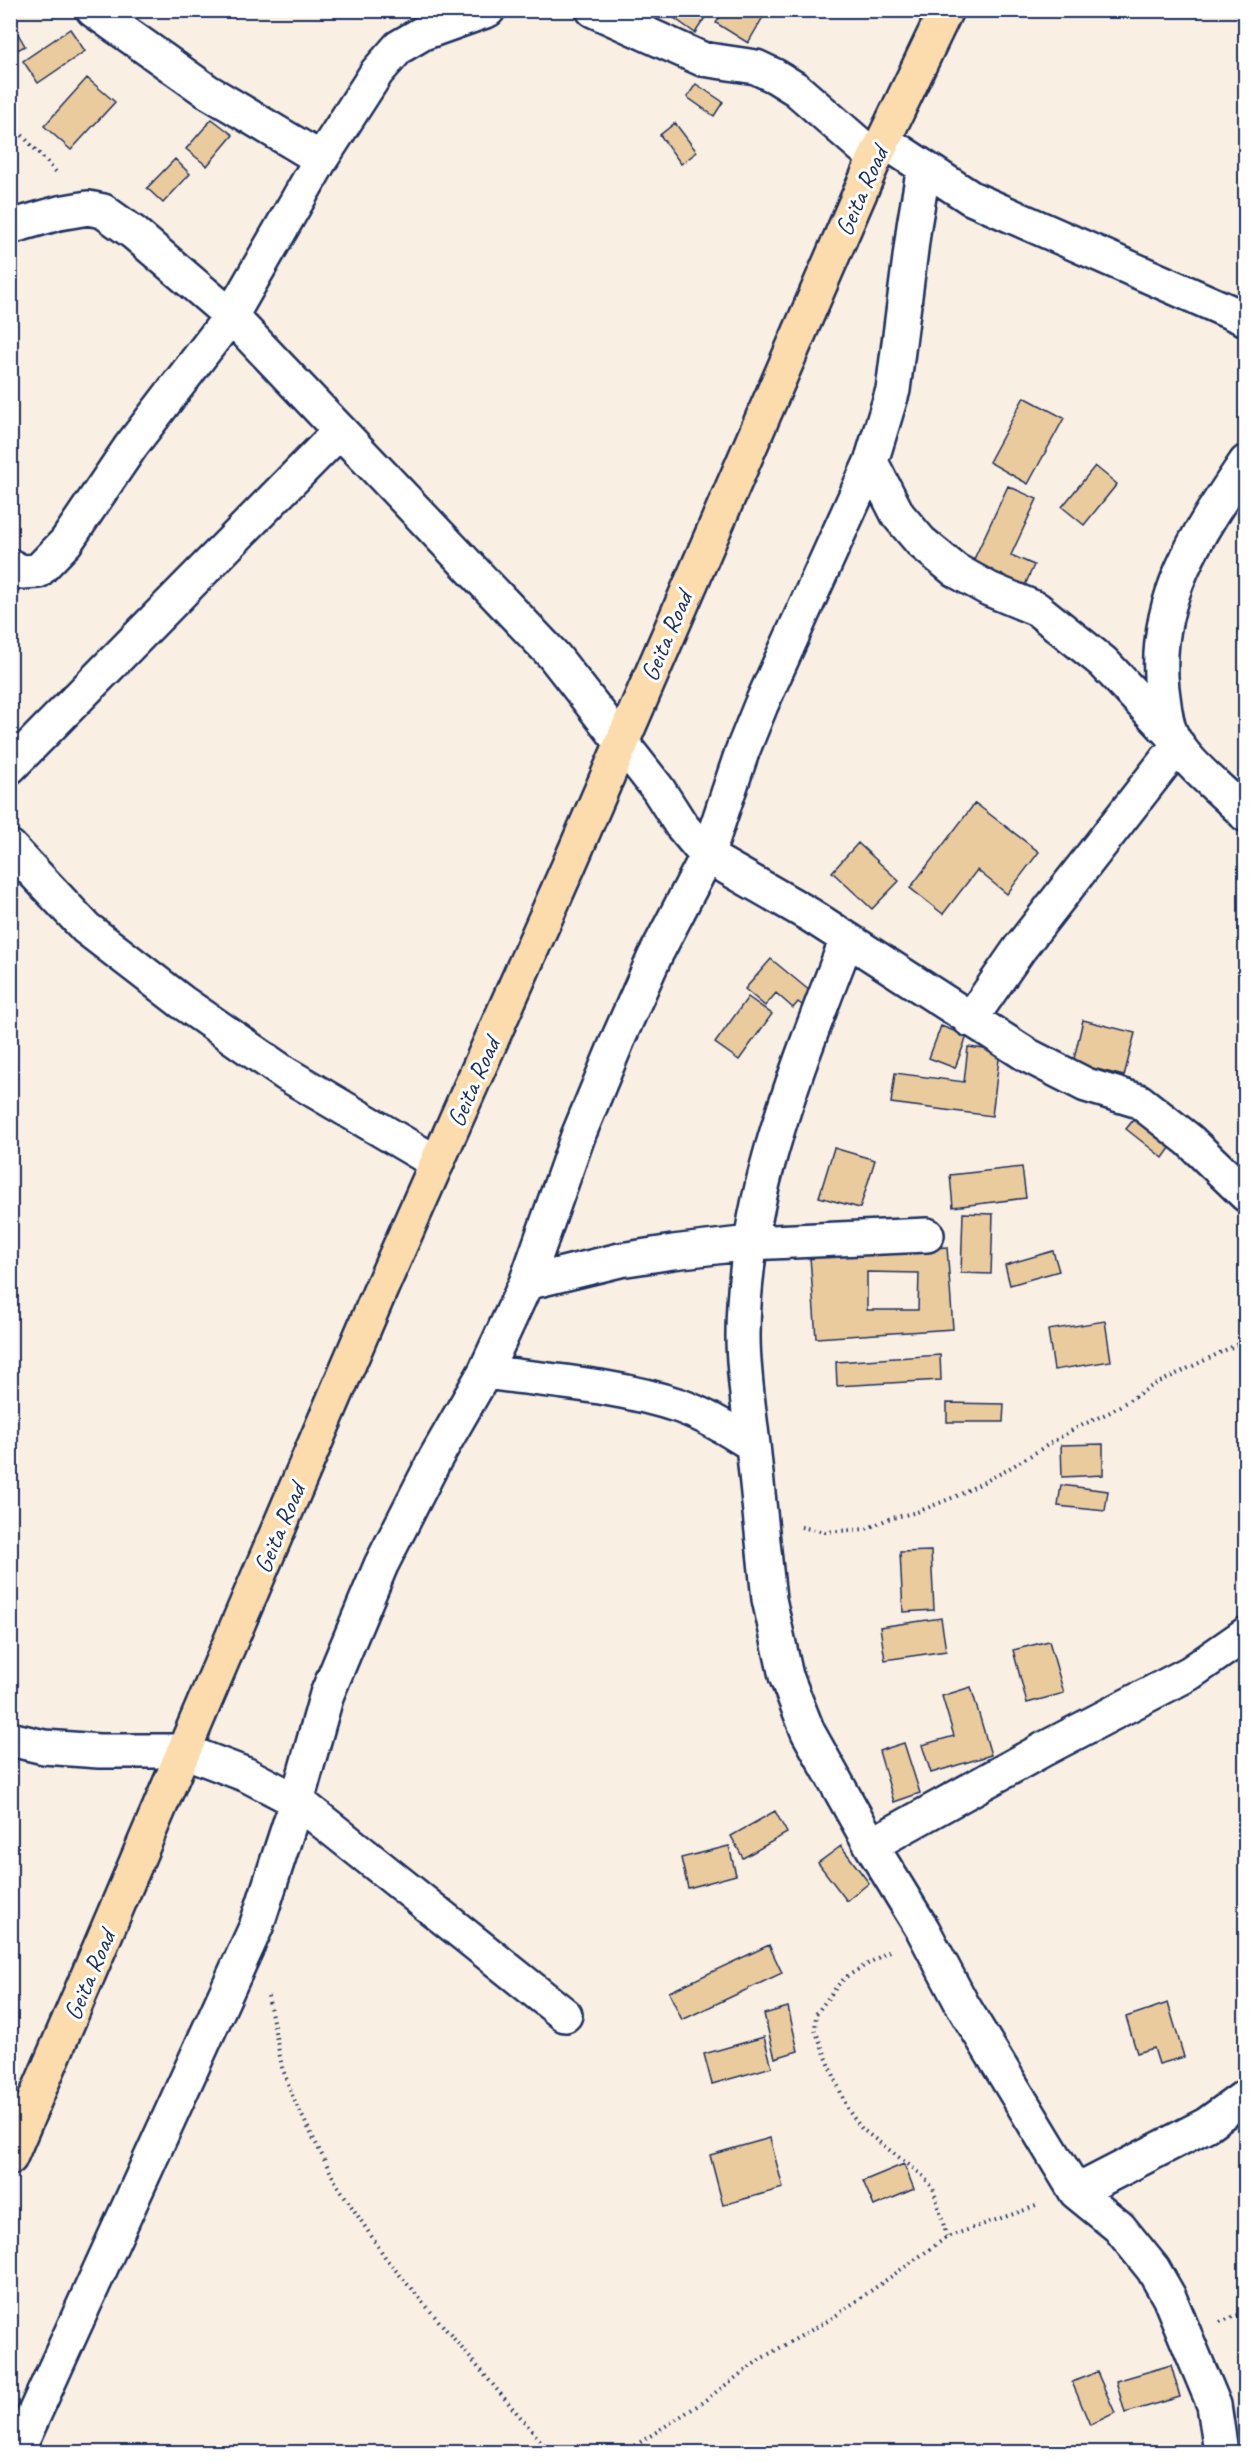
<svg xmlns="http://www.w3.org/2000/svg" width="1256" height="2463" font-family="Caveat,sans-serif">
	<rect width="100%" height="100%" fill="#f9efe2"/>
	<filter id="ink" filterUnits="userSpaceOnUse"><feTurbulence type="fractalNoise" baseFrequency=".0167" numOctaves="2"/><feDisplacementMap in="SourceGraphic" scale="12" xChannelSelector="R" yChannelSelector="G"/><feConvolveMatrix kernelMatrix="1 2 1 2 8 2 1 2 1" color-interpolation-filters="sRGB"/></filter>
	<g filter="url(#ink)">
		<path fill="#eacb9d" stroke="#1b2f5e" stroke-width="1.5" fill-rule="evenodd" d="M663,10H710L695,33Z
			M724,10H767L748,43L716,23Z
			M10,20L25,46L10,54Z
			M70,29L85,51L38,83L23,61Z
			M87,78L115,102L71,150L44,126Z
			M696,84L723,102L714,116L687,97Z
			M212,119L233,135L207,166L186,149Z
			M675,123L697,152L681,164L660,135Z
			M175,159L190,174L163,203L147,188Z
			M1024,397L1064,418L1028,484L989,462Z
			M1095,466L1117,484L1084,525L1062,507Z
			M1008,486L1037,499L1011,555L1034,565L1021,594L969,570Z
			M975,803L1039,852L1007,894L977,870L943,914L910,888Z
			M858,843L899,881L872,909L832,872Z
			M771,959L816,996L806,1008L798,1002L793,1008L776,993L765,1006L745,989Z
			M748,997L772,1014L739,1060L715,1043Z
			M1083,1020L1135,1033L1124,1076L1073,1063Z
			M941,1026L967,1036L955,1068L929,1058Z
			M968,1047L1000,1051L992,1116L891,1103L895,1073L964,1082Z
			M1139,1113L1175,1141L1163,1158L1126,1129Z
			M834,1148L875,1160L860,1208L819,1197Z
			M1022,1167L1026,1198L953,1207L950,1175Z
			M963,1213L993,1214L991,1274L961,1273Z
			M947,1247L953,1329L816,1338L810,1257ZM867,1272L919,1273L918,1310H867Z
			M1053,1251L1059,1271L1010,1285L1005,1265Z
			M1105,1321L1111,1361L1054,1370L1048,1330Z
			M940,1355L941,1380L837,1386L836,1362Z
			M947,1403L1004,1404L1003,1422H947Z
			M1103,1444V1475L1062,1477L1061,1445Z
			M1061,1485L1108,1491L1105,1511L1058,1506Z
			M931,1551L934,1610L903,1612L900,1552Z
			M941,1618L946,1651L885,1660L880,1627Z
			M1049,1641L1064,1693L1027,1703L1013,1650Z
			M971,1687L991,1755L931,1773L922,1745L954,1736L942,1696Z
			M904,1743L920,1793L894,1802L879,1751Z
			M775,1811L787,1833L743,1858L731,1836Z
			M729,1846L736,1875L688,1888L681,1858Z
			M841,1846L869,1883L847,1901L818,1863Z
			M769,1945L782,1973L682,2020L669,1992Z
			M1168,2003L1184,2057L1159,2064L1154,2048L1137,2053L1126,2017Z
			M788,2007L798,2051L775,2058L764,2014Z
			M764,2037L772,2067L712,2084L704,2054Z
			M770,2138L783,2188L723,2205L710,2155Z
			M904,2164L914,2189L874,2206L863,2181Z
			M1171,2365L1180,2397L1125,2413L1116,2381Z
			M1097,2372L1115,2413L1090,2425L1072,2382Z"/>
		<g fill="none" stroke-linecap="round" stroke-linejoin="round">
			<defs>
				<path id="street" d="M93,10L207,91L321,159
					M593,10L702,59L756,67L775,76L796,89L875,158
					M884,141L971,198L1246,319
					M10,227L59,213L88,208L103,211L134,233L231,316L554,656L658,789L681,825L707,856L810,915L1027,1055L1086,1085L1139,1101L1189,1140L1246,1195
					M871,462L898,515L921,542L955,570L989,589L1037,609L1103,662L1171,734
					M1246,462C1198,533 1152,600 1162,689C1164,703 1165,721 1171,734C1184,763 1224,791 1246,815
					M10,566L22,572L38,571L66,542L131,446L231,316L321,159L377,72L399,47L423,33L488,10
					M10,767L340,431
					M10,847L86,928L182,1002L286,1074L437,1163
					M970,1020L1020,948L1178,745
					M526,1283L620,1260L673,1252L750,1243L927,1235
					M485,1372C549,1381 618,1385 680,1406C705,1415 730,1430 753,1445L769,1599L786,1676L808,1732L871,1845L923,1930L962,2004L1076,2192L1119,2227L1153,2269L1169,2297L1214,2405L1221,2452
					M753,1445C749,1409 743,1372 743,1336C743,1196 798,1067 847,939
					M10,1739L44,1747L99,1751H184L247,1775L297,1801L565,2015
					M871,1845L1044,1749L1190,1673L1246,1634
					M1076,2192L1206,2125L1246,2096
					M17,2452L256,1927L297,1801L327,1694L381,1565L435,1459L485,1372L526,1283L578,1136L619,1037L655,956L707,856L742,752L761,705L871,462L893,390L914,226L924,167"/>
				<path id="highway" d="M10,2158L380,1291L569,865L875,158L946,10"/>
			</defs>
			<use href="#street" stroke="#1b2f5e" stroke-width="38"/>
			<use href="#highway" stroke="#1b2f5e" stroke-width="38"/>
			<path stroke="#1b2f5e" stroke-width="4" stroke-dasharray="1.5 4.5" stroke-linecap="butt" d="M10,122L58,174
				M801,1527L825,1532L866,1529L888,1519L917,1512L957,1496L1005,1471L1074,1429L1110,1412L1152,1386L1246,1340
				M889,1951L846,1977L838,1985L816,2014L815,2030L848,2110L862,2129L922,2175L933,2188L947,2237
				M268,1996L282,2067L294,2100L336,2183L387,2260L550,2452
				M1220,2322L1246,2312
				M625,2452L700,2404L762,2358L831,2319L947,2237L1039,2205"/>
			<use href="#street" stroke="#fff" stroke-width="33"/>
			<use href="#highway" stroke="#fcdcac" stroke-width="33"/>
		</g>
	</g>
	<g text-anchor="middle" stroke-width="6" stroke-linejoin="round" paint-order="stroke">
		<g font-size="26" fill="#1b2f5e" stroke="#fff">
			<text transform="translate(861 191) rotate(-66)" y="9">Geita Road</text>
			<text transform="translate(666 636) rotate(-67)" y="9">Geita Road</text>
			<text transform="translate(473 1082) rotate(-66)" y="9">Geita Road</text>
			<text transform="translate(279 1528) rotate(-67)" y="9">Geita Road</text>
			<text transform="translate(89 1975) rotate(-67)" y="9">Geita Road</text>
		</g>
	</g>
	<rect width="1256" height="2463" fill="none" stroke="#fff" stroke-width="36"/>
	<rect x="18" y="18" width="1220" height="2427" fill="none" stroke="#1b2f5e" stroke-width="2" filter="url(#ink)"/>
</svg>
